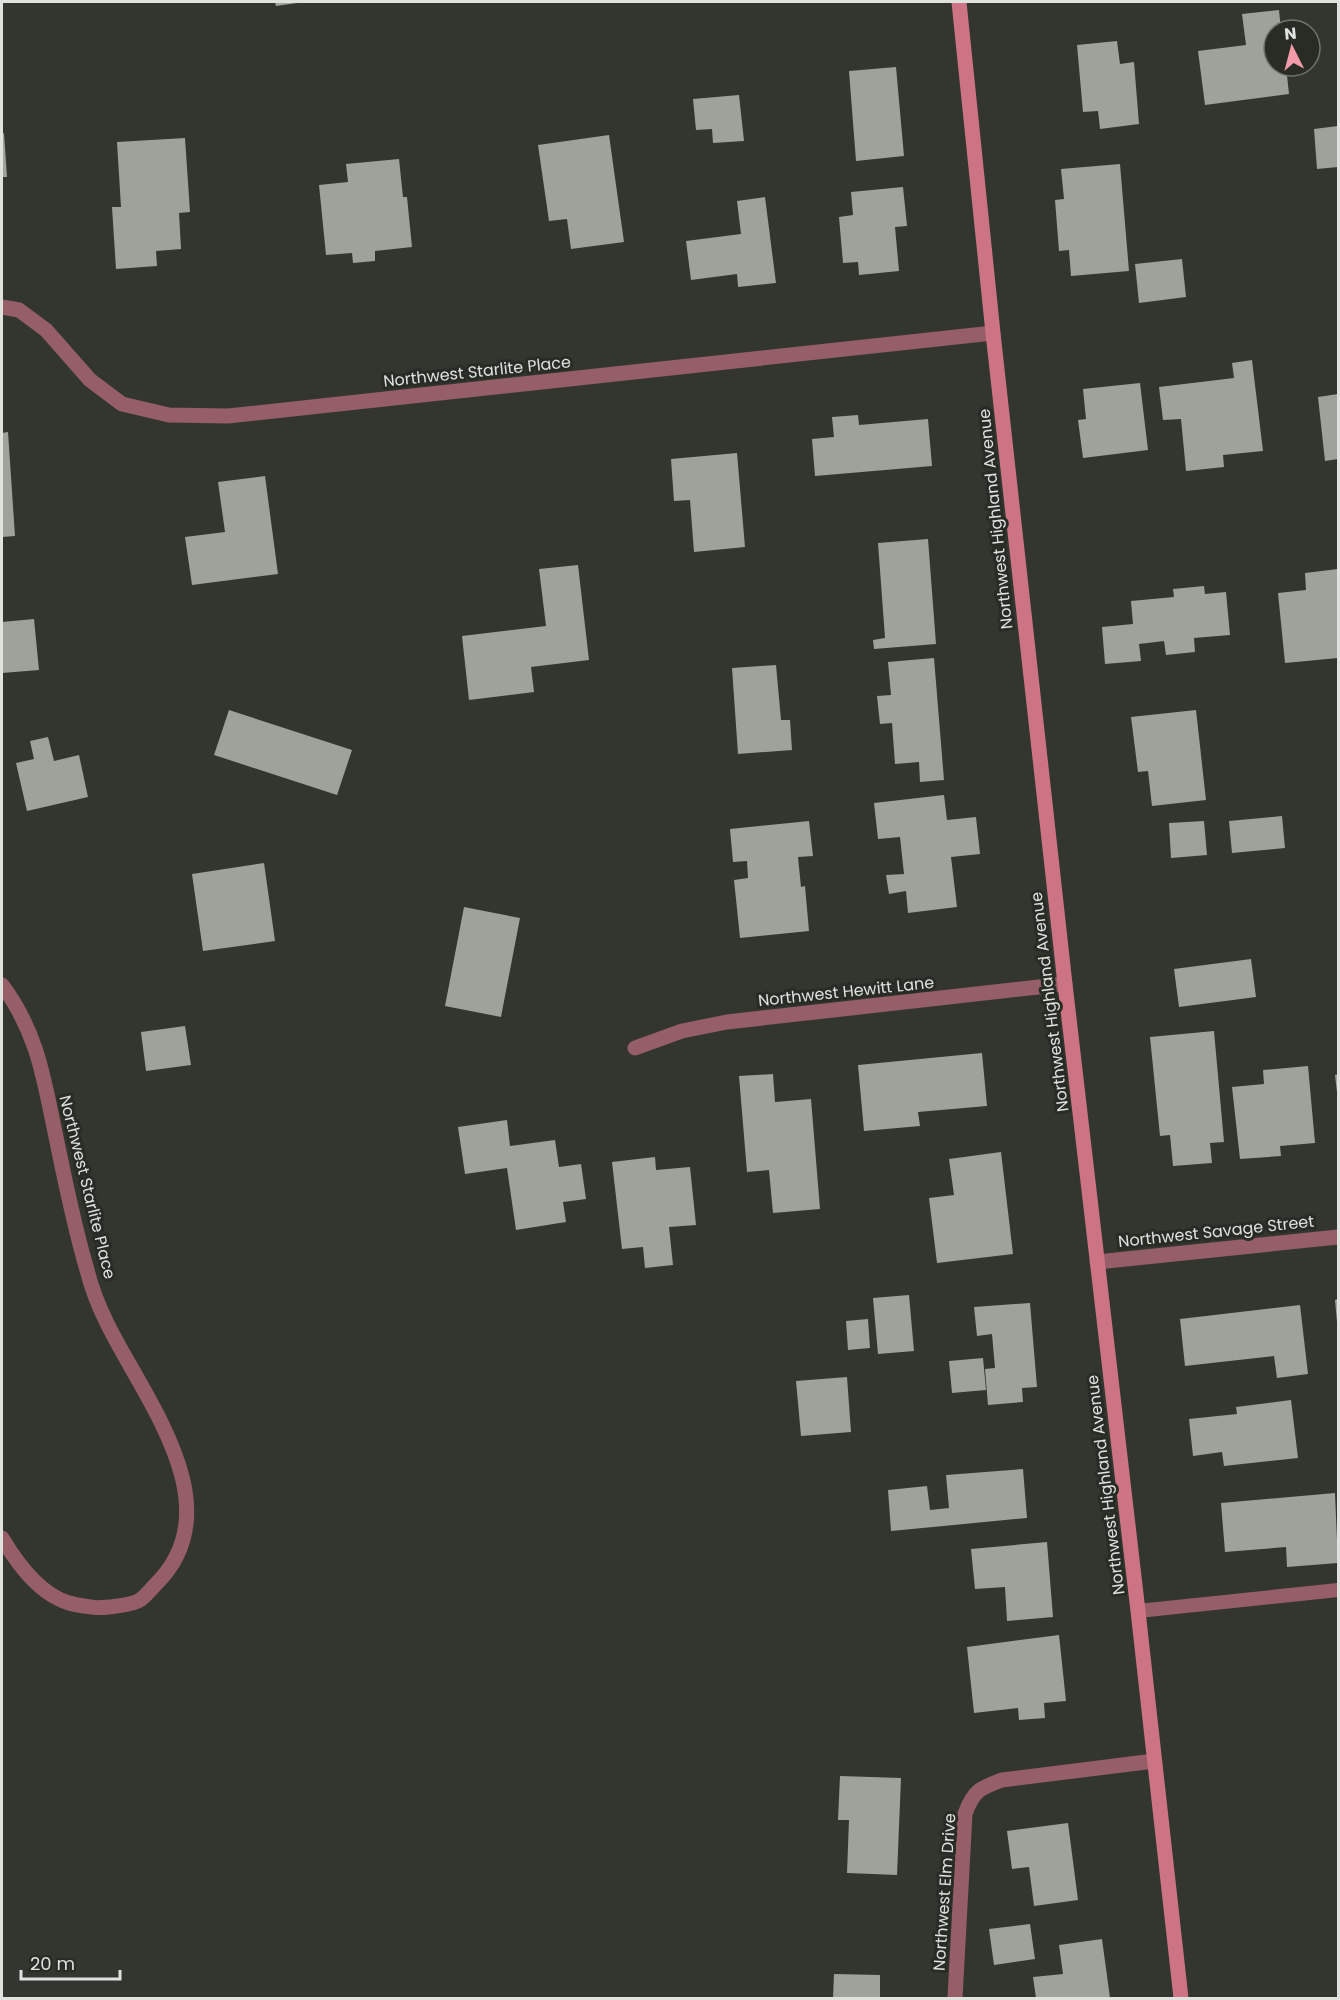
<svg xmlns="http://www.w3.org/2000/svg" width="1340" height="2000" font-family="Poppins,sans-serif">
	<rect width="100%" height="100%" fill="#32362f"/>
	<path fill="#9ea29a" d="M275,2H297V3L276,6Z
		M1279,10L1281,30H1274V66H1286L1289,94L1205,105L1198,51L1246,45L1242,14Z
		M1117,41L1120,64L1134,62L1139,124L1100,129L1098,111L1083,112L1077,45Z
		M896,67L904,156L856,161L849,71Z
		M739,95L744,141L713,143L712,129L696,130L693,99Z
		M1338,126V167L1317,169L1314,129Z
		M4,133L7,177H2V134Z
		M609,135L624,242L571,249L567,219L549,221L538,145Z
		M185,138L190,212L179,213L181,249L156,251L157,266L116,269L112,207H121L117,142Z
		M399,159L403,197H407L412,247L375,251V261L353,263L352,253L326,255L319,185L348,182L346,164Z
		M1120,164L1129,271L1071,276L1069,250L1059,251L1055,200L1064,199L1061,169Z
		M903,187L907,226L895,227L899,271L859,275L858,262L843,263L839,217L853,215L851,192Z
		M765,197L776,283L738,287L737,274L691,280L686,241L741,234L737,201Z
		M1182,259L1186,297L1139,303L1135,264Z
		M1252,360L1263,451L1223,455L1224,467L1186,471L1181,419L1163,420L1159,387L1234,378L1232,363Z
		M1140,383L1148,450L1083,458L1078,420L1086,419L1083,389Z
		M1338,394V459L1325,461L1318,397Z
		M858,415L859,425L928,419L932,466L815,476L812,439L834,437L832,417Z
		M8,432L15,536L2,537V433Z
		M737,453L745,547L694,552L690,500L674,501L671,459Z
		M265,476L278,574L192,585L185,537L225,532L218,482Z
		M928,539L936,644L874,649L873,640L885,638L878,543Z
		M578,565L589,660L531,667L534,692L469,700L462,636L546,626L539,569Z
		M1338,569V658L1285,663L1278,593L1306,590L1305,573Z
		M1204,586L1205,594L1226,592L1230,635L1194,638L1195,652L1166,655L1164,641L1139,644L1141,661L1105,664L1102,627L1133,624L1131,601L1174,597L1173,589Z
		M34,619L39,670L2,673V622Z
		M934,658L944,780L920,782L919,762L895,764L892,723L880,724L877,696L891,695L888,662Z
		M776,665L781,720H790L792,750L738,754L732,668Z
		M229,710L352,750L337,795L214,755Z
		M1196,710L1206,800L1152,806L1148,771L1138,772L1131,717Z
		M48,737L54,761L79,755L88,797L27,811L16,763L34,759L30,741Z
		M944,795L947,820L976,817L980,854L951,857L957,907L908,913L906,891L889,894L886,875L904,874L900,837L878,839L874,803Z
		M1282,816L1285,848L1232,853L1229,821Z
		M809,821L813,856L798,857L801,887L805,886L809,931L740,938L734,880L748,878L747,861L733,862L730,829Z
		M1204,821L1207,855L1171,858L1169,823Z
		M264,863L275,941L203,951L192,874Z
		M464,907L520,918L501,1017L445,1006Z
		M1251,959L1256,997L1179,1007L1174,969Z
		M185,1026L191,1065L146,1071L141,1032Z
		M1214,1031L1224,1142L1210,1143L1212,1163L1173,1166L1170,1135L1160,1136L1150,1037Z
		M982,1053L987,1106L918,1112L920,1126L864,1131L858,1065Z
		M1308,1066L1315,1143L1280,1146L1281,1156L1240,1159L1232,1087L1264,1084L1263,1070Z
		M773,1074L775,1102L811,1099L820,1209L773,1213L769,1170L747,1172L739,1076Z
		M1338,1074V1092H1337L1335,1075Z
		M507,1120L510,1146L555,1140L559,1167L581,1164L586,1199L563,1202L566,1222L516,1230L507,1168L465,1174L458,1127Z
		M1001,1152L1013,1254L937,1263L929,1198L954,1195L949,1159Z
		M655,1157L656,1170L690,1167L696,1225L669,1227L673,1265L645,1268L643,1247L622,1249L612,1162Z
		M909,1295L914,1351L878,1354L873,1298Z
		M1338,1299V1322H1337L1335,1300Z
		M1030,1303L1037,1387L1022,1388L1023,1402L988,1405L985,1369L995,1368L992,1334L977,1336L974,1307Z
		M1300,1305L1308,1374L1277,1378L1274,1356L1185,1366L1180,1319Z
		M868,1319L870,1348L848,1350L846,1321Z
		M983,1358L986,1390L952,1393L949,1361Z
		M847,1377L851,1432L801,1436L796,1381Z
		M1291,1400L1298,1458L1224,1466L1222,1452L1193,1456L1189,1419L1237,1414L1236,1407Z
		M1023,1469L1027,1518L891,1531L888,1490L927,1486L930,1510L949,1508L946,1475Z
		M1335,1493L1338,1563L1287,1567L1286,1547L1225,1552L1221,1503Z
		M1047,1542L1053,1617L1007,1621L1005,1587L975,1589L971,1549Z
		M1059,1635L1066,1701L1044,1703L1045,1718L1019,1720L1018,1708L974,1713L967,1647Z
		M840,1776L901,1778L897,1875L847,1873L849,1820H838Z
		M1068,1823L1078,1900L1034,1906L1029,1867L1012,1869L1007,1831Z
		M1030,1924L1035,1959L994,1965L989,1929Z
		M1102,1939L1110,1998H1036L1033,1977L1063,1974L1059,1945Z
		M834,1974L880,1975V1998H833Z"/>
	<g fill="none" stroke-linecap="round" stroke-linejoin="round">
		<path stroke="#965e67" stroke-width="14" d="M1138,1611L1338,1590"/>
		<path stroke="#965e67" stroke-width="15" d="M2,307L19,310L46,330L90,380L122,404L169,415L228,416L993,333
			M2,985C38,1033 44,1080 56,1137C65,1181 74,1226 87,1270C91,1286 98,1305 106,1321C141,1395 235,1506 156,1584C151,1589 146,1596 140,1600C133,1605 100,1609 91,1607C84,1606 76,1605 69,1603C39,1594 17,1563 2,1538
			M635,1048L682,1031L727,1022L1065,984
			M955,1998L965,1814C973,1791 980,1788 1002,1780L1154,1761"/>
		<path stroke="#965e67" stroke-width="15" d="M1097,1262L1338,1237"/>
		<path stroke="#cc7483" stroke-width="15" d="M959,2L993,333L1065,984L1138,1611L1181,1998"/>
	</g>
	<g text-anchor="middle" stroke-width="6" stroke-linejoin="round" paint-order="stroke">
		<g font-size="16" fill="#e0e2de" stroke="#282c25">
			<text transform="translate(477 371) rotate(-6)" y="6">Northwest Starlite Place</text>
			<text transform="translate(995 519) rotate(-96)" y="6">Northwest Highland Avenue</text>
			<text transform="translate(846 991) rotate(-6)" y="6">Northwest Hewitt Lane</text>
			<text transform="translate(1049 1002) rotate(-97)" y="6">Northwest Highland Avenue</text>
			<text transform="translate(88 1187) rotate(76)" y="6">Northwest Starlite Place</text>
			<text transform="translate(1216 1231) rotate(-6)" y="6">Northwest Savage Street</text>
			<text transform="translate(1105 1485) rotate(-97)" y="6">Northwest Highland Avenue</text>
			<text transform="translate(944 1892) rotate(-86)" y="6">Northwest Elm Drive</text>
		</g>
	</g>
	<rect width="1340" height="2000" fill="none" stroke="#e0e2de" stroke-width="6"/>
	<g transform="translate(1292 48) rotate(354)"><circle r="28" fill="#282c25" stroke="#72756f" stroke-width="1.5"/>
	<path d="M0-4.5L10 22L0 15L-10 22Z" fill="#f39aa8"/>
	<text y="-9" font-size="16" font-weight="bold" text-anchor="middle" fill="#e0e2de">N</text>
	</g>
	<path d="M21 1970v9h99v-9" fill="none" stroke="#e0e2de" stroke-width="3"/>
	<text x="30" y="1970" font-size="18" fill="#e0e2de" stroke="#282c25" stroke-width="4.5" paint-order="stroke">20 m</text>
</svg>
